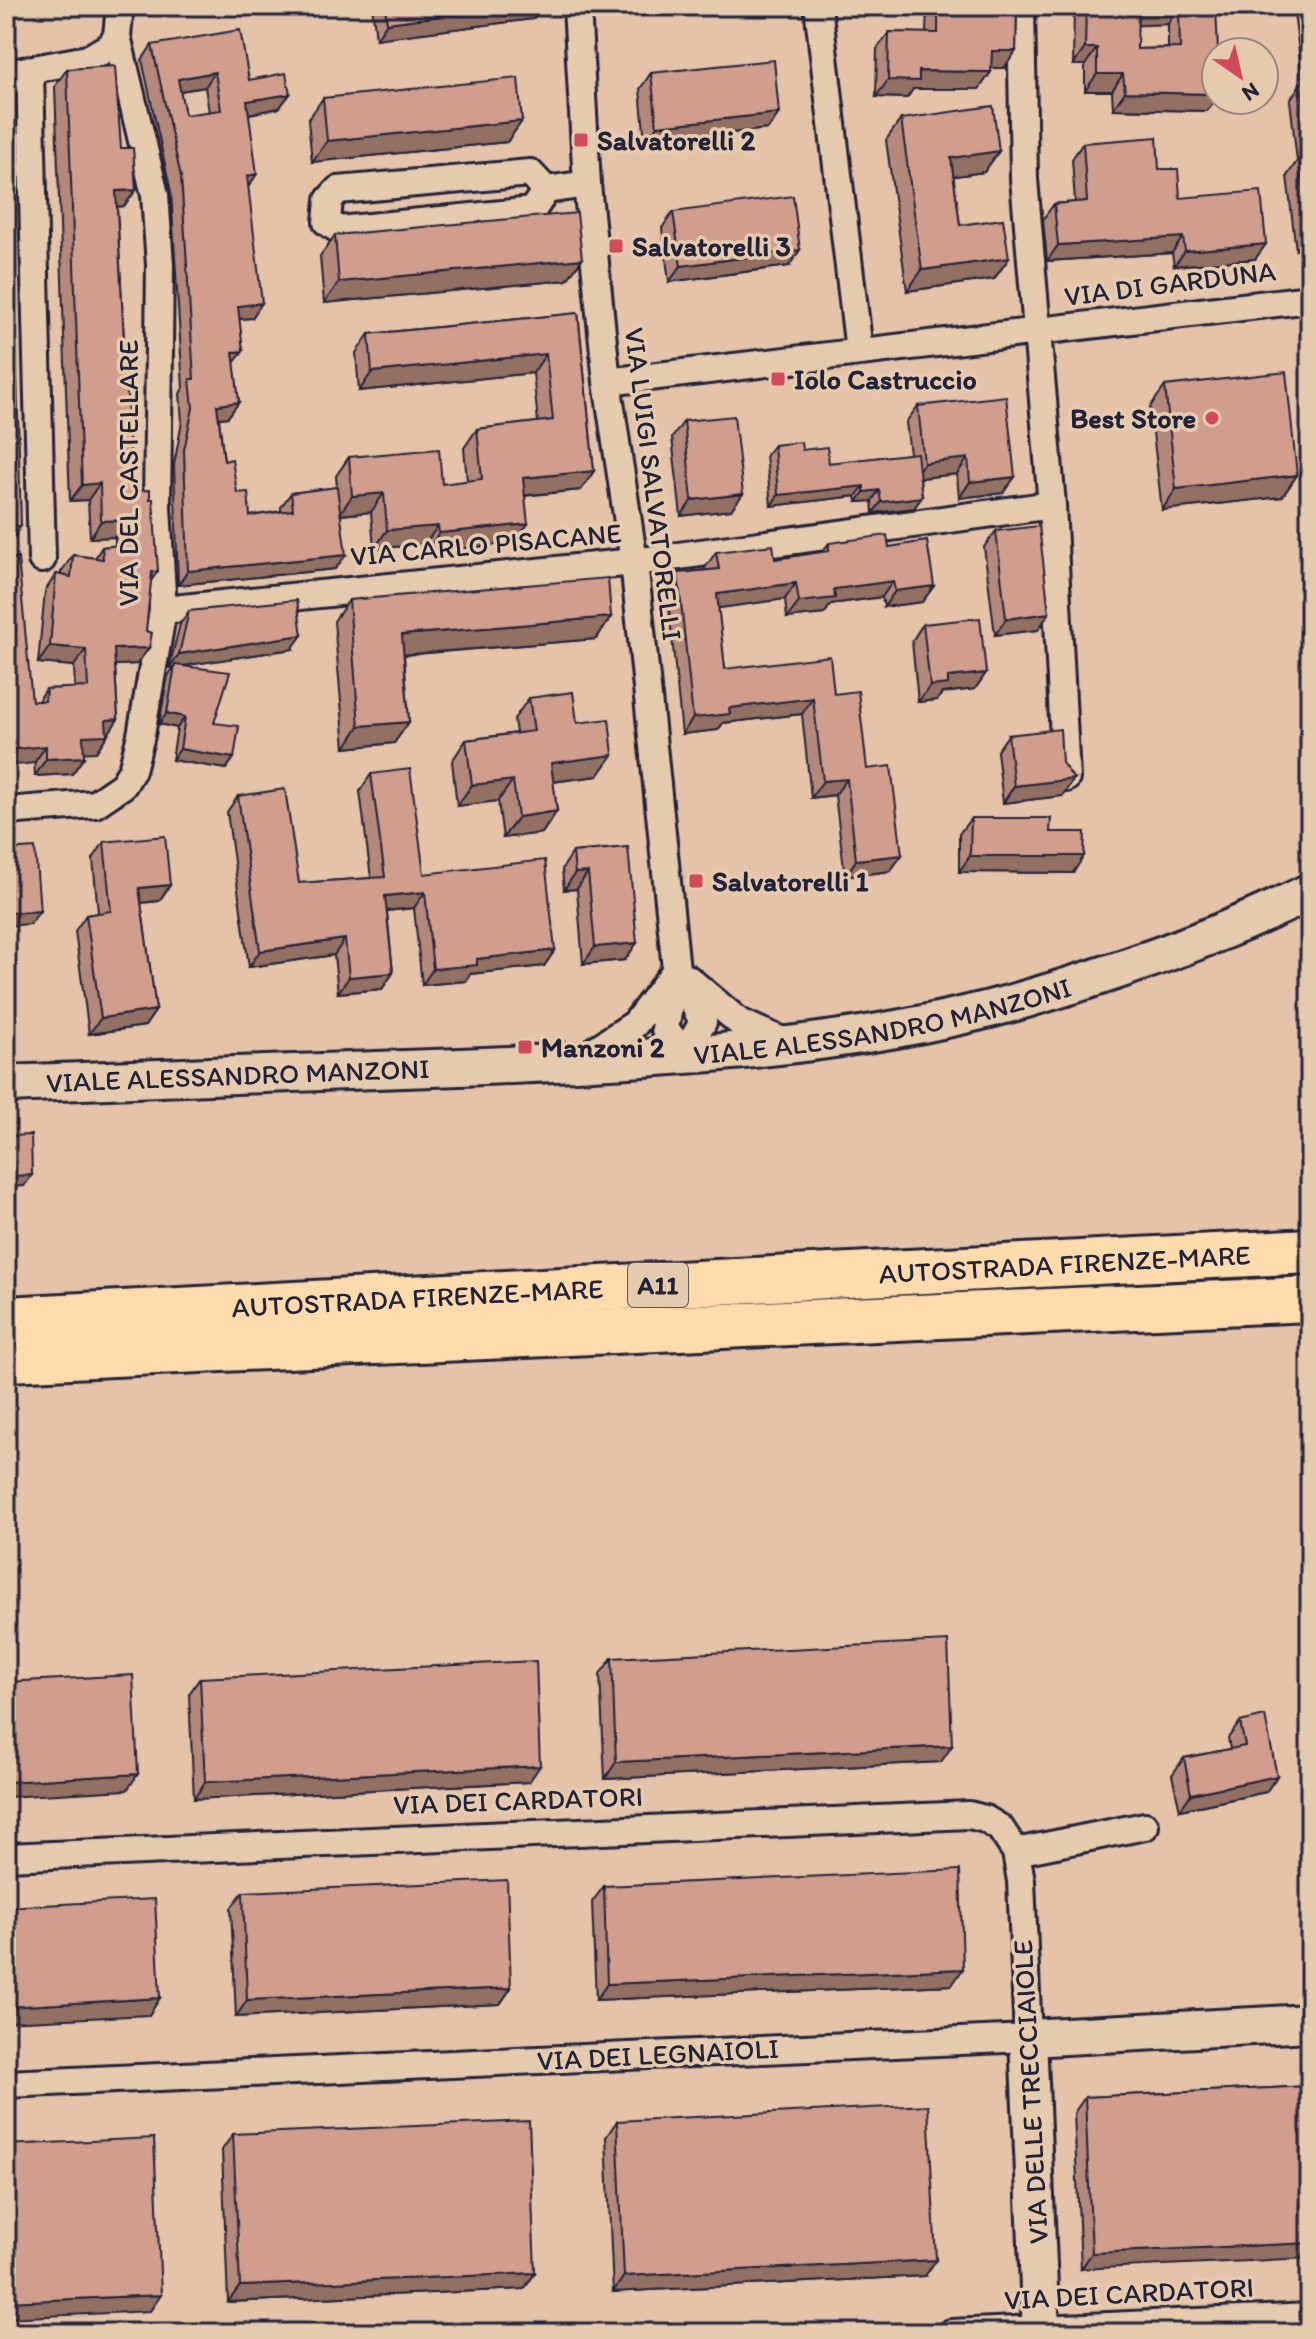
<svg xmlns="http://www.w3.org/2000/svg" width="1316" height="2339" font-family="Itim,sans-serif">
	<rect width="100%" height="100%" fill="#e4c3a8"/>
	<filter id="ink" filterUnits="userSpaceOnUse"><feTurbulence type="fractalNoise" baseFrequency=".0125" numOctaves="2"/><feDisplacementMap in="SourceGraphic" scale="16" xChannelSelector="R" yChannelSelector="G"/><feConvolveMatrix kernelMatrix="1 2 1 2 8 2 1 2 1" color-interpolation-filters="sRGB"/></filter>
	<g filter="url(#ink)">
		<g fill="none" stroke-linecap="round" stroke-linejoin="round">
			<defs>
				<path id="street" d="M577,6L587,184L607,382L634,562L676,969L665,1029L685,1053L703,1022L676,969
					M818,6L859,351
					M1021,6L1024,179L1052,505L1066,778
					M30,72L42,559
					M6,74L88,59L110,46L117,36L120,6
					M546,190L532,211L339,230L327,222L329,200L338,190L530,173L546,190L587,184
					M607,382L1310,299
					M163,610L634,562L1052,505
					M6,811L95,804L123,785L132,770L141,735L163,610L157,507L160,265L155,195L117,36
					M687,978L739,1022L787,1043
					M578,1061L635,1024L672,975
					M1016,1852L1145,1826
					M6,1857L969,1815L985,1819L1000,1828L1016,1852L1021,1881L1028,2038L6,2084
					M951,2333L1310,2317"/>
				<g id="secondary">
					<path id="s1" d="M6,1084C157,1078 309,1072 460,1067C642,1060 840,1051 1016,1002C1117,973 1216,938 1310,892"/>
					<path d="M1041,2333L1028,2038L1310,2023"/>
				</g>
				<g id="highway">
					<path id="s2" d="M6,1319L1310,1251"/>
					<path d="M6,1359L1310,1299"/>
				</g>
			</defs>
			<use href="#street" stroke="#22223b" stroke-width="32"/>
			<use href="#secondary" stroke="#22223b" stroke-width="42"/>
			<use href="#highway" stroke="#22223b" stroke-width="50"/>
			<use href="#street" stroke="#e6caad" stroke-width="26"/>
			<use href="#secondary" stroke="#e6caad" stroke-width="36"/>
			<use href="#highway" stroke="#fedbac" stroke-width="44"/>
		</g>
		<path fill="#b4887a" stroke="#22223b" stroke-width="2" fill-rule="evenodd" d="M372,6H542L533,19L376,39Z
			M927,6H1017L1016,51L1004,68H991V72L979,89H913L907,98L876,97L877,49L889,32L926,33Z
			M1074,6H1216L1207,111L1113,109L1112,91H1085V65H1073ZM1168,24V48L1137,49V25Z
			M1241,6H1310V248L1296,250L1287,176L1297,161L1290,100L1301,83H1303L1294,13L1241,7Z
			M152,45L290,94L279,108L249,114L248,187L252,318L239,319L243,351L234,363L239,402L228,417L219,418L224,461L237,493L250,516L281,511V507L291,493L337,487L336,476L349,457L442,484L467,481L464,448L477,429L538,422L533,373L359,391L356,353L369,334L578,313L594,471L581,490L524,496L514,543L426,552L425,544L374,549L371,512L341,515L335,569L178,585L174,465L182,422L180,394L183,388L171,192L142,60ZM205,87L209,112L185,115L180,91Z
			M67,69L121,148L136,190L124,206L117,207L132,491L158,571L151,581L137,664L115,665L118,719L96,752H84V757L72,774L35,776L32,701H38L46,689L75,688L74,666L38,663L45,591L56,574L61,575V572L73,555L95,558L102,547L115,546V537L90,538L88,500L70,501L55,86Z
			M651,73L779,113L768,129L645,142L640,89Z
			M323,98L522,121L507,142L312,162L308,120Z
			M901,119L999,151L984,172L953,176L960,225L1009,258L994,279L907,291L886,140Z
			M1083,143L1159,169L1180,198L1266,244L1255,259L1174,266L1172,253L1047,261L1043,219L1054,204L1075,202L1072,159Z
			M673,212L789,266L669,282L662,228Z
			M335,235L567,280L324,303L320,256Z
			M1165,386L1297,475L1282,497L1162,510L1150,407Z
			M918,406L1003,493L959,498L957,474L920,478L922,497L914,508L873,513L872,501L857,502L856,496L771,506L766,455L774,445L802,450L829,463L910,454L906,422Z
			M684,421L731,510L681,516L672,438Z
			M996,531L1038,630L995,635L984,547Z
			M829,543L889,547L934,586L922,602L884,607L882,597L831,604L824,614L787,618L785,599L718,608L725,669L834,694L902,855L890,871L845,877L835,795L811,798L802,714L723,723L718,730L682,734L667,589L678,573L705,570V568L716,552L775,559L822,552Z
			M349,600L611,617L596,639L404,655L409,722L394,743L345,748L334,621Z
			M189,611L292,649L181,666L234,758L226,769L172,760L177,728L159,724L168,676L174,667L169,668L180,624Z
			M923,624L986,673L975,689L942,693L937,700L918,702L912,641Z
			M529,698L577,723L598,776L553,782L557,811L542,833L503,838L498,801L457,806L452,761L466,740L516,733L514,719Z
			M1008,735L1062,796L1003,803L997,751Z
			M371,774L424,874L555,950L544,966L470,974L466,981L422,985L414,908L387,911L393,973L382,989L338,993L334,955L249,967L227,812L238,796L299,883L371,878L360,791Z
			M971,818L1050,832L1073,873L959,872V834Z
			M104,842L170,885L159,901L141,903L156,1010L145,1026L89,1034L75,931L86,915L98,913L93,859Z
			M628,847L625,960L583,964L577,889L564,890L562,869L573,852Z
			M6,1136L24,1186L6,1187Z
			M612,1658L941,1762L605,1779L600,1674Z
			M200,1678L529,1782L194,1799L189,1694Z
			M1240,1722L1277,1776L1266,1792L1180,1810L1172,1775L1184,1758L1230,1749L1228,1738Z
			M604,1886L952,1985L596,2000L592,1902Z
			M243,1892L511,1988L500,2004L236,2017L231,1908Z
			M1310,2086L1081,2269L1074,2113L1085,2097Z
			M617,2121L925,2276L613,2292L606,2137Z
			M233,2134L535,2273L524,2289L228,2302L222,2150Z"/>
		<path fill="#926f63" stroke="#22223b" stroke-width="2" d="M518,6H542L533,19L376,39L387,23Z
			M1242,6H1299L1294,13L1241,7Z
			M1179,7L1168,24L1126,26L1138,9Z
			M1085,48H1097L1085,65H1073Z
			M992,51H1016L1004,68H980Z
			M919,71L991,72L979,89H913L907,98L876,97L888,80Z
			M215,72L205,87L168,93L178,79Z
			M1097,74H1123L1112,91H1085Z
			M1125,92L1216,94V98L1207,111L1113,109Z
			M290,94L279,108L237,116L247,101Z
			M779,113L768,129L645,142L657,126Z
			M522,121L507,142L312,162L327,141Z
			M999,151L984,172L936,179L951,158Z
			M257,174L247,189V176Z
			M136,190L124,206L104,208L116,191Z
			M1308,233H1310V248L1296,250Z
			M1183,237L1172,253L1047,261L1058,245Z
			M1266,244L1255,259L1174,266L1185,251Z
			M800,250L789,266L669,282L681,266Z
			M1009,258L994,279L907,291L922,270Z
			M582,259L567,280L324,303L339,282Z
			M262,303L252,318L227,320L238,306Z
			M243,351L232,365L233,352Z
			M546,354L533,373L359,391L372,372Z
			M239,402L228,417L207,420L217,405Z
			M968,458L957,474L912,479L924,463Z
			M594,471L581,490L509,497L523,478Z
			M1297,475L1282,497L1162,510L1176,489Z
			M1015,477L1003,493L959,498L970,482Z
			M100,483L88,500L70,501L82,485Z
			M864,486L856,496L771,506L778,495Z
			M879,490L872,501L857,502L864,492Z
			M384,493L371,512L339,515L352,496Z
			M743,494L731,510L681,516L692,500Z
			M922,497L914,508L873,513L881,502Z
			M126,520L115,537L90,538L101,521Z
			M528,524L514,543L426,552L439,533Z
			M6,526H21L12,540H6Z
			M438,526L425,544L374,549L387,530Z
			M346,555L335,569L178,585L188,571Z
			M893,581L882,597L831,604L824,614L787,618L799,602L834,589Z
			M796,583L785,599L706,610L717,594Z
			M934,586L922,602L884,607L895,591Z
			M1049,613L1038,630L995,635L1006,619Z
			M611,617L596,639L387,656L402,635Z
			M302,635L292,649L169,668L179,654Z
			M50,646L86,649L74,666L38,663Z
			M149,648L137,664L102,666L114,649Z
			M986,673L975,689L942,693L937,700L918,702L930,686L948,677Z
			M813,698L802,714L723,723L718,730L682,734L693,718L729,708Z
			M167,713L185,717L177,728L159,724Z
			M118,719L96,752L72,753L83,736L106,720Z
			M409,722L394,743L345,748L359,726Z
			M46,746L34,763L6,766V750Z
			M180,749L234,758L226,769L172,760Z
			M613,755L598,776L536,784L551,763Z
			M84,757L72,774L35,776L46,759Z
			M847,779L835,795L811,798L823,781Z
			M1074,779L1062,796L1003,803L1014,786Z
			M513,780L498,801L457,806L472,785Z
			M557,811L542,833L503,838L518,817Z
			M902,855L890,871L845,877L856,860Z
			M970,856H1084L1073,873L959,872Z
			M588,872L577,889L564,890L575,873Z
			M170,885L159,901L128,904L139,888Z
			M425,892L414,908L374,912L385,896Z
			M40,911L30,924L6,926V913Z
			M345,939L334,955L249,967L260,951Z
			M637,943L625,960L583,964L595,947Z
			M555,950L544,966L470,974L466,981L422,985L433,969L477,959Z
			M393,973L382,989L338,993L349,977Z
			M156,1010L145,1026L89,1034L101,1018Z
			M6,1161H13L6,1171Z
			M32,1175L24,1186L6,1187L14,1176Z
			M952,1746L941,1762L605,1779L616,1762Z
			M540,1766L529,1782L194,1799L205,1782Z
			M138,1774L127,1790L6,1797V1782Z
			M1277,1776L1266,1792L1180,1810L1191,1794Z
			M963,1969L952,1985L596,2000L607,1984Z
			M511,1988L500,2004L236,2017L247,2000Z
			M160,1998L149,2015L6,2022V2007Z
			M1310,2243V2258L1081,2269L1092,2253Z
			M936,2260L925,2276L613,2292L624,2276Z
			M535,2273L524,2289L228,2302L240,2286Z
			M161,2295L150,2311L6,2318V2302Z"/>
		<path fill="#d19e8e" stroke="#22223b" stroke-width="2" fill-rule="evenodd" d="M385,6H518L387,23Z
			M938,6H1017L1016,51H992L991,72L919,71V81L888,80L889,32L938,33Z
			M1086,6H1216L1218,52H1216V94L1125,92L1123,74H1097V48H1085ZM1179,7L1180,48L1137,49L1138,9Z
			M1307,6H1310V28Z
			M240,30L249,80L286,73L290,94L247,101L257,174L247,176L262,303L238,306L243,351L233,352L239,402L217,405L224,461L232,459L237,493L248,492L250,516L293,510L291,493L337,487L346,555L188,571L184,450L193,408L190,379H194L186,249L181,177L152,45ZM215,72L221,110L185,115L178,79Z
			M774,60L779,113L657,126L651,73Z
			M115,66L121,148H133L136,190L116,191L132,491L150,490V499H153L158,571L152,572L146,631L152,633L149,648L114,649L118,719L106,720L107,735L83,736L84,757L46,759V746L6,750V559L18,558L32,701H45L46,689L88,687L86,649L50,646L56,574L71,577L73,555L103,559L102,547L128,544L126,520L101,521L100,483L82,485L67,69Z
			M518,78L522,121L327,141L323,98Z
			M1310,82V154L1301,83Z
			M993,106L999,151L951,158L960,225L1003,219L1009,258L922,270L901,119Z
			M1157,137L1159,169H1178L1180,198L1261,191L1266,244L1185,251L1183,237L1058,245L1054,204L1087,201L1083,143Z
			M1310,157V233H1308L1299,159Z
			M6,191L9,231L13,230L21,526H6Z
			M793,196L800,250L681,266L673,212Z
			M577,213L582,259L339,282L335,235Z
			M578,313L594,471L523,478L528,524L439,533L438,526L387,530L384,493L352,496L349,457L439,449L442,484L482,479L477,429L553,420L546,354L372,372L369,334Z
			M1286,372L1297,475L1176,489L1165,386Z
			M1006,396L1015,477L970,482L968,458L924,463L918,406Z
			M734,416L743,494L692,500L684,421Z
			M801,442L802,450L827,447L829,463L917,453L922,497L881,502L879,490L864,492V486L778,495L774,445Z
			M1039,526L1049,613L1006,619L996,531Z
			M887,535L889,547L927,541L934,586L895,591L893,581L834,589L835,598L799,602L796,583L717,594L725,669L830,656L834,694L858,691L867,769L891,766L902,855L856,860L847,779L823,781L813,698L729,708L730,714L693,718L678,573L719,569L716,552L773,545L775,559L829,551V543Z
			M608,578L611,617L402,635L409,722L359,726L349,600Z
			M297,600L302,635L179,654L189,611Z
			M980,618L986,673L948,677V684L930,686L923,624Z
			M175,665L230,672L214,723L239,726L234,758L180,749L185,717L167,713Z
			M573,692L577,723L609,719L613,755L551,763L557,811L518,817L513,780L472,785L466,740L534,731L529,698Z
			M1060,729L1062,763L1074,779L1014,786L1008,735Z
			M410,769L424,874L545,860L555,950L477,959V965L433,969L425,892L385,896L393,973L349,977L345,939L260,951L238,796L285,789L299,883L385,877L371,774Z
			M971,818H1051L1050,832H1085L1084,856H970Z
			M165,836L170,885L139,888L156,1010L101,1018L86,915L111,911L104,842Z
			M628,847L637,943L595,947L588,872L575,873L573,852Z
			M35,848L40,911L6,913V850Z
			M31,1135L32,1175L14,1176L13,1161H6V1136Z
			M948,1641L952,1746L616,1762L612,1658Z
			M536,1661L540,1766L205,1782L200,1678Z
			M133,1675L138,1774L6,1782V1682Z
			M1265,1716L1277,1776L1191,1794L1184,1758L1245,1746L1240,1722Z
			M960,1870L963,1969L607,1984L604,1886Z
			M507,1880L511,1988L247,2000L243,1892Z
			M155,1899L160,1998L6,2007V1907Z
			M1310,2086V2243L1092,2253L1085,2097Z
			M928,2105L936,2260L624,2276L617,2121Z
			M529,2121L535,2273L240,2286L233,2134Z
			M154,2138L161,2295L6,2302V2145Z"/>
	</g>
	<g fill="#d1495b" stroke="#e6caad" stroke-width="3">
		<rect x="573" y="132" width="16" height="16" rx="4"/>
		<rect x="608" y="238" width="16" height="16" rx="4"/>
		<rect x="770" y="371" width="16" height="16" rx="4"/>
		<circle cx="1212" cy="418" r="8"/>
		<rect x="688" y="873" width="16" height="16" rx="4"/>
		<rect x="517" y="1039" width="16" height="16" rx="4"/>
	</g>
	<g text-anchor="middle" stroke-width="7" stroke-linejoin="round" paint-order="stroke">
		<rect fill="#e6caad" stroke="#5d545d" stroke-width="2" x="628" y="1263" width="60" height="44" rx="6"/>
		<g font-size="26" font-weight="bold" fill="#22223b">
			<text x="658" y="1294">A11</text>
		</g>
		<g font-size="28" font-weight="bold" fill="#22223b" stroke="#e6caad" text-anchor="start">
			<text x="597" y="150">Salvatorelli 2</text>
			<text x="632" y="256">Salvatorelli 3</text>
			<text x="794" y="389">Iolo Castruccio</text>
			<text x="1196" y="428" text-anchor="end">Best Store</text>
			<text x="712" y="891">Salvatorelli 1</text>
			<text x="541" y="1057">Manzoni 2</text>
		</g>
		<g font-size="28" fill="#22223b" stroke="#e6caad">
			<text transform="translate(1170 283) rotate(-7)" y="10">VIA DI GARDUNA</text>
			<text transform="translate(128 473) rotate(-90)" y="10">VIA DEL CASTELLARE</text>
			<text transform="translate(654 484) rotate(83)" y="10">VIA LUIGI SALVATORELLI</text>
			<text transform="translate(486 544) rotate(-5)" y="10">VIA CARLO PISACANE</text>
			<text dy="10" stroke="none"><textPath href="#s1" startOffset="880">VIALE ALESSANDRO MANZONI</textPath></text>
			<text dy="10" stroke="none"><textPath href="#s1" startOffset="232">VIALE ALESSANDRO MANZONI</textPath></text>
			<text dy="10" stroke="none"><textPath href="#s2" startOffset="1060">AUTOSTRADA FIRENZE-MARE</textPath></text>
			<text dy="10" stroke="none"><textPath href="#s2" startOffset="412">AUTOSTRADA FIRENZE-MARE</textPath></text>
			<text transform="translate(518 1800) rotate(-2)" y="10">VIA DEI CARDATORI</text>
			<text transform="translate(658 2054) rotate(-3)" y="10">VIA DEI LEGNAIOLI</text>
			<text transform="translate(1030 2092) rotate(-93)" y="10">VIA DELLE TRECCIAIOLE</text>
			<text transform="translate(1129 2293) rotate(-3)" y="10">VIA DEI CARDATORI</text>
		</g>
	</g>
	<rect width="1316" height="2339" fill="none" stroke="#e6caad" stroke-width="32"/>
	<rect x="16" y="16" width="1284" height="2307" fill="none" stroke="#22223b" stroke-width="3" filter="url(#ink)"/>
	<g transform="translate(1240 76) rotate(146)"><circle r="38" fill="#e6caad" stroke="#98877f" stroke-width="2"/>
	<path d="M0-6L14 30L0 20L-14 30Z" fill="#d1495b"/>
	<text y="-12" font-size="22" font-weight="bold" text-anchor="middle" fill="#22223b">N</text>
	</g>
</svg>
